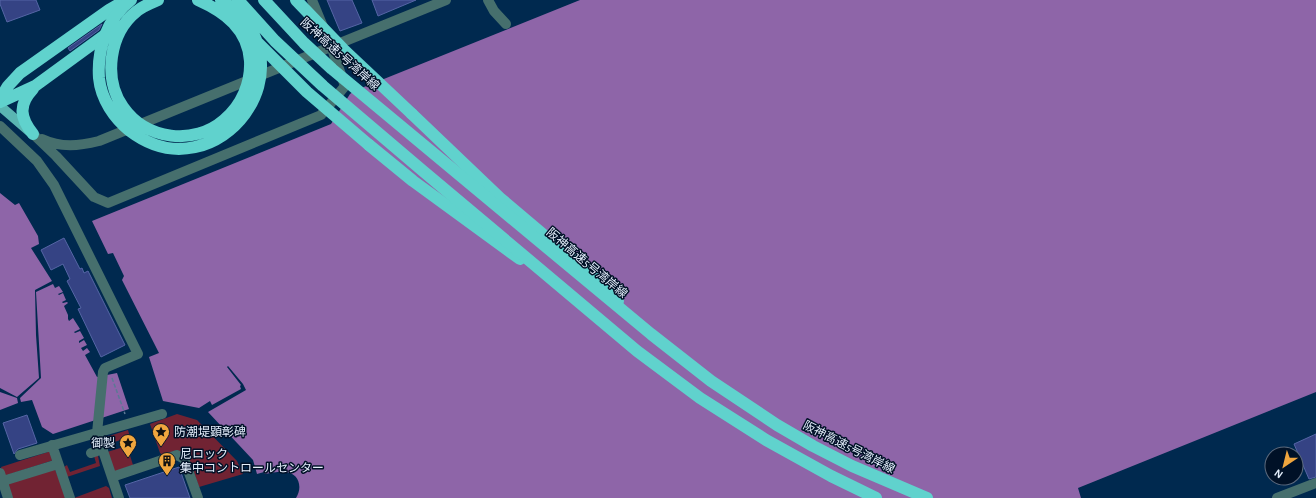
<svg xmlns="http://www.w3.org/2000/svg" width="1316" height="498" font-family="'Alegreya Sans','Noto Sans JP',sans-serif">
	<rect width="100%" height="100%" fill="#00294f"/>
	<path fill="#712333" d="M177,414L197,420L237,461L243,474L199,487L188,456L177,450L163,455L160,453L150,424Z
		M128,430L130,437L108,444L104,442V440L106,437Z
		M127,446L133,465L114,472L107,452Z
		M51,451L54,460L4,476L1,467Z
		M94,456H98L100,466L67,477L64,467L67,465L70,472L96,463Z
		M54,467L67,498H11L6,484Z
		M106,486L109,488L112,498H74Z"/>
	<path fill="#8e65a8" d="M580,0H1316V392L1078,488L1081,498H296C303,487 299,473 285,472C279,471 272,473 265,474L264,472L257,474L253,460L208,412L246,390L243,384L228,366L227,367L241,385L240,386L241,389L212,405L210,401L199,408L163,401L149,357L159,353L122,280L124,276L113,253L108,254L92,221L331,124L350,94L354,91Z
		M0,193L15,205L19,203L38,236L39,244L31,248L52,281L35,290L36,335L39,378L17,397L0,388Z
		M53,284L55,288L59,286L63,292L58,294L59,295L63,293L66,300L62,302L63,303L67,302L68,303L64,306L68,315V319L69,321L73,318L80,329L74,332L75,333L80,331L84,338L79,341V343L84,340L87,345L81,348L83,351L87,348L90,352L85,355L97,377L117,373L129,409L53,434L42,427L32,400L21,402L20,398L41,378L36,292Z
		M0,392L17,398L18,403L0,410Z"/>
	<path fill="#354384" stroke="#5565a5" d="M0,0H36L40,10L7,22L0,4Z
		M327,0H352L362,23L340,31Z
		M372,0H416L378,16Z
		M102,24L99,30L70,51L68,48Z
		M64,238L80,269L82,268L84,273L88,271L125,345L101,357L78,309L81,308L67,281L70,279L63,264L51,270L41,250Z
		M27,415L37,443L18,449L14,454L3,423Z
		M1316,434V477L1309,479L1294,444Z
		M179,467L190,498H130L125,485Z"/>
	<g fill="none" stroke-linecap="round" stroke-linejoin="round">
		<path stroke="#5c7995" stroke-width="1.5" stroke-dasharray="4 2" stroke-linecap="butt" d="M112,378L125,414"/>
		<path stroke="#466f6d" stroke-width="10" d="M488,0L494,11L506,24
			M0,126L37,161L54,185L138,354L105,368L103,372L97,433L119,498
			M33,134L56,156L94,197L108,203L321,115L345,86L331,46L312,0
			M42,139C61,148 79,146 99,141L446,0
			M52,445L70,498
			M91,453L103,449
			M20,455L162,414
			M0,473L8,498
			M112,477L177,455L184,459L198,498
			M3,481L58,464
			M1277,498L1316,483"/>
		<path stroke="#5ab6b2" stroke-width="10" d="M0,106L29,131"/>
		<path stroke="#60d2cd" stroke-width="12" d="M33,89C18,105 20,118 33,134
			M0,99L8,86L20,73L109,10L126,0
			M0,102L35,86L109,32
			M412,114L500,198L604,286L618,301
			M369,145L413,181L520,259"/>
		<path stroke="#60d2cd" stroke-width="12" d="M131,0C107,18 97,49 99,78C101,99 114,118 130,131C217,197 319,63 221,0
			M158,0C151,3 143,6 137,11C109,33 103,79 123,107C146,140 194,146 224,120C242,105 251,83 250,61C248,29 225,12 198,0
			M238,0L275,41L323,86L423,171L637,351L700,398L766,440L831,476L876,498
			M264,0L304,43L332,69L651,334L711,381L777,425L813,446L852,466L927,498
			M296,0L343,49L412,114
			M258,43L307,92L369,145"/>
	</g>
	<defs>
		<symbol id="sight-pin" viewBox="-11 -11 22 30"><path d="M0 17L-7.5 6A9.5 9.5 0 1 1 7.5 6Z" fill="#f0a63e" stroke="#001127"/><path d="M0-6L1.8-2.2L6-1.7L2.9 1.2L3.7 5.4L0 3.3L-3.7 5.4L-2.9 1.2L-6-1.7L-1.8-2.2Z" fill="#111"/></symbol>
		<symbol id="building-pin" viewBox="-11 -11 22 30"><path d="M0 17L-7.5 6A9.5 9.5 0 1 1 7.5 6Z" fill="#f0a63e" stroke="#001127"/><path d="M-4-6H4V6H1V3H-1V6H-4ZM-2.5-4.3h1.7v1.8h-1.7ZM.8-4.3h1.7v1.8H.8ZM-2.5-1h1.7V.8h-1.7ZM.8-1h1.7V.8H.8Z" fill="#111"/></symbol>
	</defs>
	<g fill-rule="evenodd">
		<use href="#sight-pin" x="151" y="422" width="20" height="27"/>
		<use href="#sight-pin" x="118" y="433" width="20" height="27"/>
		<use href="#building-pin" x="157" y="451" width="20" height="27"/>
	</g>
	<g text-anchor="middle" stroke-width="3" stroke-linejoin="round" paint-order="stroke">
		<g font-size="12" fill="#e3eefb" stroke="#001127">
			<text transform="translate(340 54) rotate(42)" y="4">阪神高速5号湾岸線</text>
			<text transform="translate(587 263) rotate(40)" y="4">阪神高速5号湾岸線</text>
			<text transform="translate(849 447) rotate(27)" y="4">阪神高速5号湾岸線</text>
		</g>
		<g font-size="12" fill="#e3eefb" stroke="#001127" text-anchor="start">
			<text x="174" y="436">防潮堤顕彰碑</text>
			<text x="115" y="447" text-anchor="end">御製</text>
			<text x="180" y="458">尼ロック<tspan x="180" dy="14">集中コントロールセンター</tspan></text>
		</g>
	</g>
	<g transform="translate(1284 466) rotate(215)"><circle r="19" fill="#001127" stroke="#5b697c"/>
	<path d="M0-3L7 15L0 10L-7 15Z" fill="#f0a63e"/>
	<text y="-6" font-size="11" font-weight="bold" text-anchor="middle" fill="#e3eefb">N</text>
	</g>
</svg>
